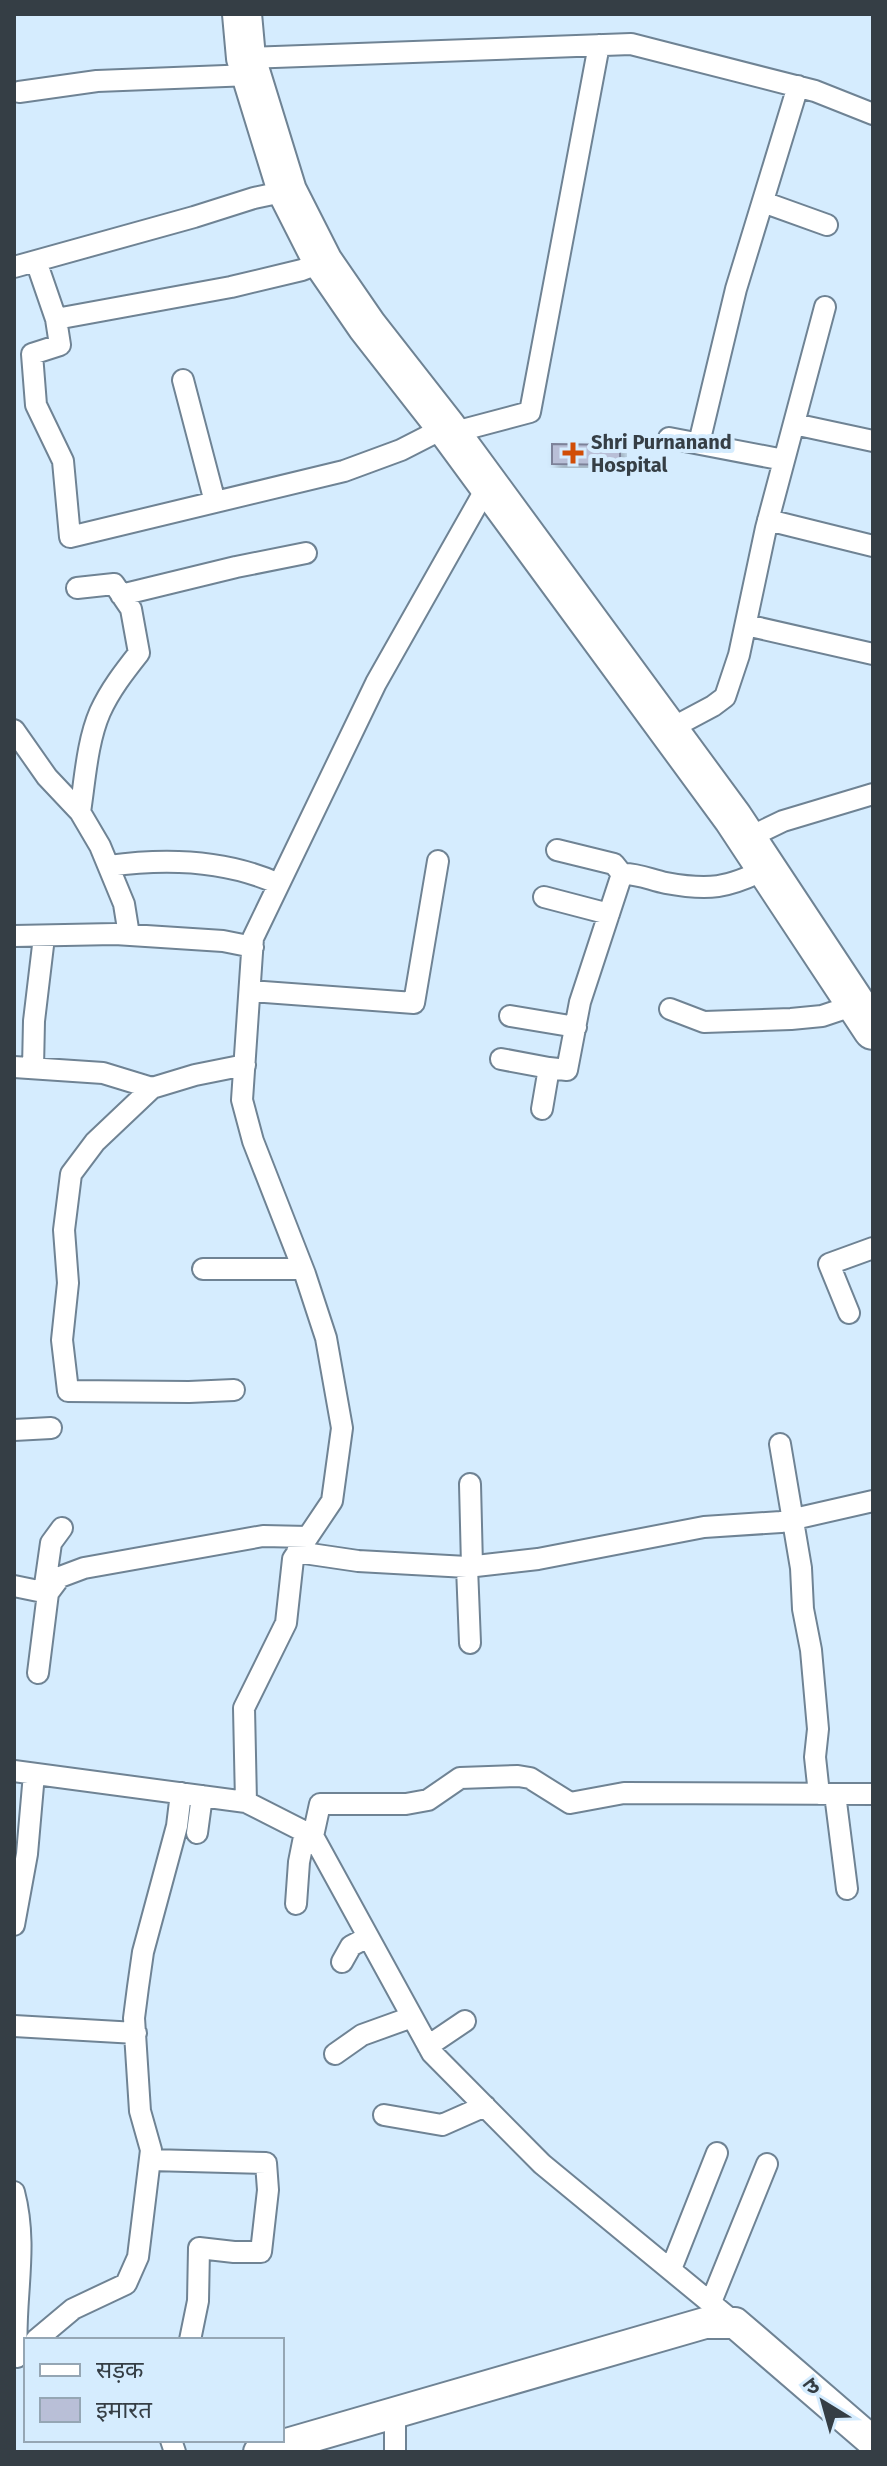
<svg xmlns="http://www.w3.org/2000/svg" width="887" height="2466" font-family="'Fira Sans','Noto Sans Devanagari',sans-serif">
	<defs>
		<filter id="shadow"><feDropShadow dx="5.5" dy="5.5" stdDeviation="4" flood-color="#0004"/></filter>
	</defs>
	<rect width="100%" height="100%" fill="#d5ecfe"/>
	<path fill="#b9bfd7" stroke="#7d8299" stroke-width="2" filter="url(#shadow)" d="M552,444L620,445V465L552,464Z"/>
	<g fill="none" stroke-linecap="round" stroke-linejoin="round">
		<defs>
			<path id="street" d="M246,58L631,44L815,91L873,114
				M19,92L97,81L251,75
				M763,202L827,225
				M36,261L56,319L60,345L32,354L36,405L63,461L70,537L344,471L401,450L446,427
				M14,267L194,217L254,198L287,191
				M56,319L231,287L302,270L323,262
				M183,380L215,502
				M794,424L873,441
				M451,433L530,412L599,45
				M669,438L784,460
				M699,443L736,289L798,86
				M768,520L873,546
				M77,588L114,584L131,609L139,653C124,672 110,690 100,712C87,742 85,780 80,812
				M121,595L236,567L306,553
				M746,625L873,654
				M14,730L47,777L80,812L100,846L124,904L129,935
				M668,730L713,706L725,697L739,655L766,528L825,307
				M746,839L783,821L873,794
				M557,850L614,864L622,874
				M109,866C166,858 226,860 279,884
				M544,897L609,914
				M14,936L115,934L223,941L253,947
				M250,991L414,1003L438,861
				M670,1009L704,1022L791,1019L822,1016L861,1003
				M510,1016L576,1027
				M501,1059L549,1068
				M14,1067L103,1073L152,1088
				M33,1068L34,1021L44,937
				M542,1109L549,1068L567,1070L580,1002L622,874C637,873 651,880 666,883C709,891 728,888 766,869
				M203,1269H303
				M849,1313L829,1264L873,1248
				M234,1390L189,1392L68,1391L62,1340L68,1283L64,1230L71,1174L95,1142L152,1088L195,1075L245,1065
				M14,1430L51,1428
				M780,1444L801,1568L803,1609L811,1650L818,1729L815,1757L819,1794
				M470,1484L472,1566
				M297,1552L358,1561L467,1567L538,1559L704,1527L781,1522L873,1501
				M467,1567L470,1643
				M14,1586L48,1593
				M44,1592L51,1543L62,1528
				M38,1673L48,1593L60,1577L84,1568L263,1536L308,1537
				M14,1771L246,1802L313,1836L432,2053L542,2164L735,2323
				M835,1794L847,1889
				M246,1802L244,1708L286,1623L293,1559L332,1501L342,1428L326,1338L305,1274L253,1141L242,1100L253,938L376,683L488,485
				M197,1833L202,1796
				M313,1836L320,1804H406L428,1800L460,1778L518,1776L530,1778L570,1803L624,1793L873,1794
				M296,1904L299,1862L305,1832
				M14,1925L27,1854L34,1774
				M342,1962L351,1946L368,1937
				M14,2026L136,2033
				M428,2046L465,2021
				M335,2054L362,2035L412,2017
				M384,2115L442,2125L485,2106
				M150,2160L266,2163L268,2190L261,2252H234L199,2248L198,2301L190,2340
				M14,2192C29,2249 13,2300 17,2357
				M671,2269L717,2153
				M711,2302L767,2164
				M36,2340L73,2309L126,2284L138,2257L151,2150L140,2111L134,2018L138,1987L143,1952L177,1826L181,1793
				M395,2414V2452
				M171,2440L175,2452"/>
			<path id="secondary" d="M259,2452L705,2323H735L873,2442"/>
			<path id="highway" d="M242,14L246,58L287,191L323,262L367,326L446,427L733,818L873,1030"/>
		</defs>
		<use href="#street" stroke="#6f8394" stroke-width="24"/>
		<use href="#secondary" stroke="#6f8394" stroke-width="34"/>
		<use href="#highway" stroke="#6f8394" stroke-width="42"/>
		<use href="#street" stroke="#fff" stroke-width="20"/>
		<use href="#secondary" stroke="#fff" stroke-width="30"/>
		<use href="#highway" stroke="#fff" stroke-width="38"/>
	</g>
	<path fill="#d14d06" stroke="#d5ecfe" stroke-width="3" d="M569 441h8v8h8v8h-8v8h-8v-8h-8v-8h8z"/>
	<g text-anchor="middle" stroke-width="8" stroke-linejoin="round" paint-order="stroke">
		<g font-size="20" font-weight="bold" fill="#353e45" stroke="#d5ecfe" text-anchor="start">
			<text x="591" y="449">Shri Purnanand<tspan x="591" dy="23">Hospital</tspan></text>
		</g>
	</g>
	<rect width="887" height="2466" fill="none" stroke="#353e45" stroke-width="32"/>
	<rect x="24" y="2338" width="260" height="104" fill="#d5ecfe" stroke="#95a6b4" stroke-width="2"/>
	<rect x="40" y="2364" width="40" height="12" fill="#ffffff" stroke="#95a6b4" stroke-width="2"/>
	<text x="96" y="2378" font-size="24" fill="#353e45">सड़क</text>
	<rect x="40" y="2398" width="40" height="24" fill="#b9bfd7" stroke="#95a6b4" stroke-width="2"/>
	<text x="96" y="2418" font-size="24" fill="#353e45">इमारत</text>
	<g transform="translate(823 2402) rotate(323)" stroke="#d5ecfe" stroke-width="6" paint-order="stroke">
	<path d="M0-6L14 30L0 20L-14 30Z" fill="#353e45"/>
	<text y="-12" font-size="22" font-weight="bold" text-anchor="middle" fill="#353e45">उ</text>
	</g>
</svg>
